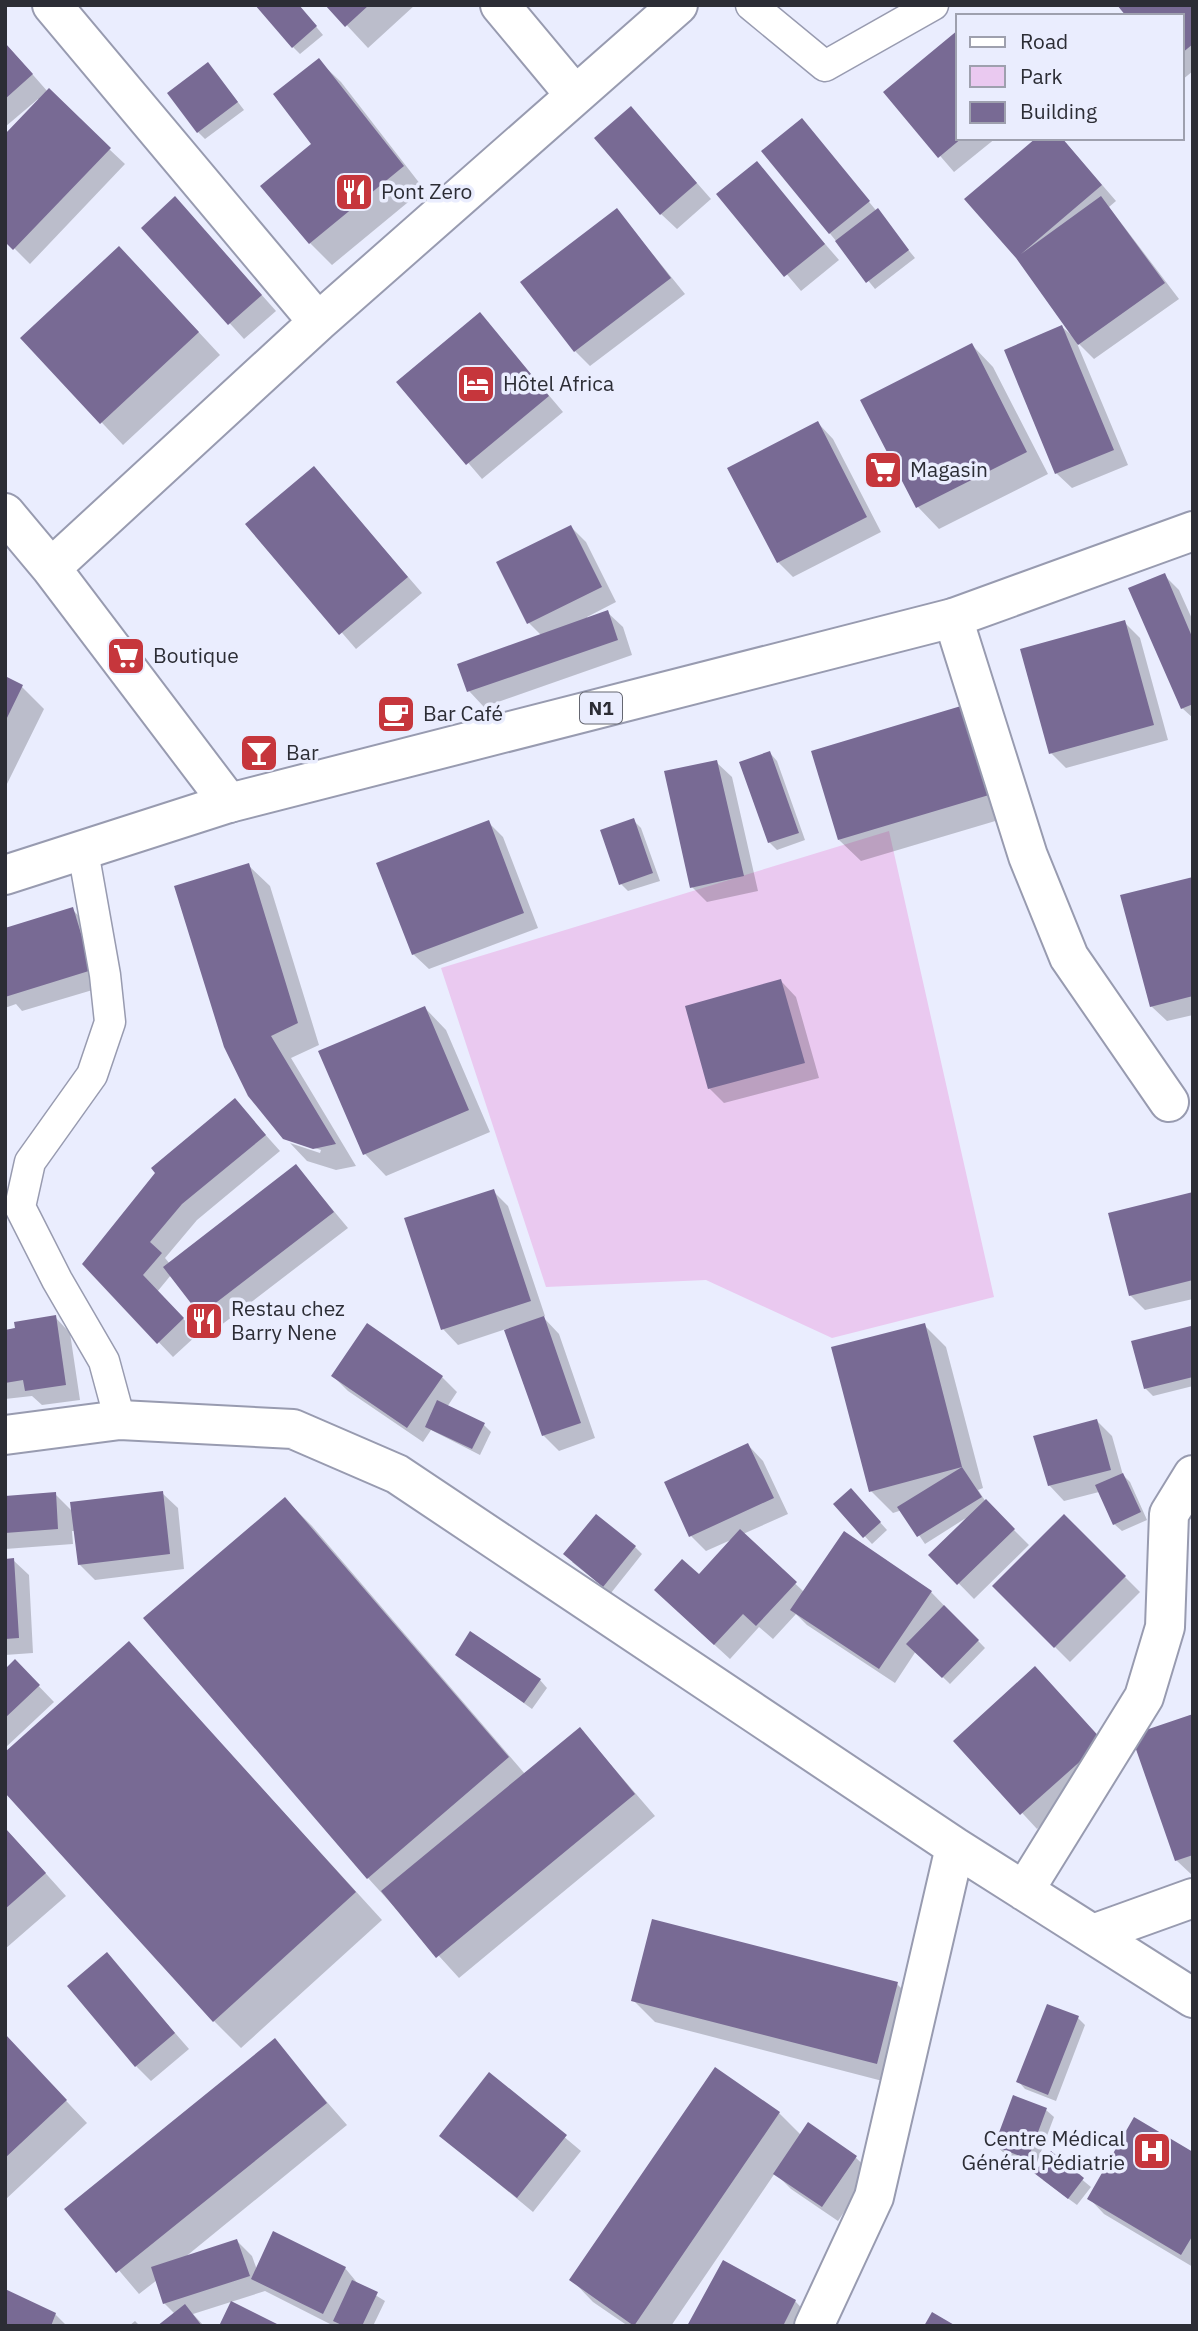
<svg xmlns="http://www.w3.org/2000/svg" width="1198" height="2331" font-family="'IBM Plex Sans',sans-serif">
	<rect width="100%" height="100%" fill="#eaedfe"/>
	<path fill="#eac9f0" d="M889,831L994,1297L832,1338L706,1280L546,1287L441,968Z"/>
	<path fill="#0003" d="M298,5L323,35L300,54L293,47Z
		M328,5H415L368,48Z
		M1119,5H1192L1193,71L1182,80V16Z
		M958,32V138H996L954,172L885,92Z
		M5,43L48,92L125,164L30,264L5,239L40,101L38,99L5,127Z
		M319,61L341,82L424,189L332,265L310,243Z
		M215,72L244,110L205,139L198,132Z
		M631,108L711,199L677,229L661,214Z
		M802,120L915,258L875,289L763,151Z
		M1066,143L1116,201L1109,207L1179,299L1094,359L1076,341L1128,465L1072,488L1056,473L1062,327L1075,338L1017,257Z
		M756,164L839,260L801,291L719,194Z
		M617,210L685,294L590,366L575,351Z
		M190,214L276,311L244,339L143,228Z
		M141,270L220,355L123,445L22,338Z
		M480,314L563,412L482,479L399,382Z
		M972,345L993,367L1048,474L939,529L918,507L863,401Z
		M818,423L833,439L881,532L793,577L778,562Z
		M314,468L422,593L356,649L248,524Z
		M571,527L586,542L616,602L587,617L588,619L607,612L623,627L632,655L484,707L469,691L541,635L529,623Z
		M1164,575L1179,590L1193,621V718L1182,708Z
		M1124,622L1140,638L1168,740L1066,768L1051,753Z
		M5,678L22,687L44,709L5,788Z
		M970,705L1019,814L861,861L839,840Z
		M770,753L777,761L805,840L777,850L769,842Z
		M716,762L732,777L758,891L707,902L692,887Z
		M633,820L641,828L660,881L628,891L621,884Z
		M488,822L503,837L538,928L429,969L413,954Z
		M248,865L270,886L319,1045L291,1058L356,1166L336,1170L307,1161L290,1143L320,1153L321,1150L284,1138Z
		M1193,878V1015L1167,1021L1151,1006Z
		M72,909L87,925L106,986L22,1011L16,1004L5,1008V930Z
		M781,981L796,997L819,1078L724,1103L709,1088Z
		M425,1008L446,1030L490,1132L386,1176L365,1154Z
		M235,1101L280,1151L197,1220L165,1258L170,1264L296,1166L348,1228L216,1329L171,1275L157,1292L198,1334L173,1357L84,1264Z
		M493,1191L508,1206L545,1316L543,1317L559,1334L595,1438L559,1451L543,1435L506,1329L458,1345L443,1329Z
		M1193,1193V1299L1145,1310L1130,1295Z
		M55,1317L70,1333L80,1400L42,1405L32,1396L5,1399V1331Z
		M924,1325L946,1347L983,1488L978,1490L986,1502L1029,1545L974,1599L931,1555L966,1518L925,1544L902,1510L893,1513L871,1491Z
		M1191,1328L1193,1386L1153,1396L1145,1388Z
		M333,1376L442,1377L457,1392L447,1407L484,1425L491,1432L480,1455L431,1430L423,1442L348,1391Z
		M1097,1421L1112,1436L1123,1475L1130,1482L1147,1520L1122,1531L1114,1524L1099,1492L1064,1501L1049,1485Z
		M748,1445L763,1461L788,1514L743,1534L804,1592L844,1534L931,1592L985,1648L950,1684L916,1651L895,1683L807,1625L796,1614L773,1639L759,1627L730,1659L671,1605L733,1539L706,1551L691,1536Z
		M162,1493L178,1508L184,1569L95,1580L79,1564L75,1531H72L73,1544L5,1549V1498L55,1494L72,1511Z
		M858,1498L887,1530L872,1544L835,1504Z
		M285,1499L312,1526L525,1774L580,1729L655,1816L459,1978L368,1878Z
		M1064,1516L1140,1592L1070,1662L994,1586Z
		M635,1547L642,1554L611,1593L572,1562Z
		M5,1560H13L29,1575L33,1653L5,1655Z
		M129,1643L382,1920L241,2048L214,2021Z
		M457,1655L540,1680L547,1688L532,1709Z
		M5,1671L30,1677L54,1702L5,1748Z
		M1193,1715V1876L1176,1860Z
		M956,1741L1116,1757L1037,1829Z
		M5,1828L66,1896L5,1949Z
		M107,1955L189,2049L151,2081L136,2066Z
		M897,1984L918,2005L898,2085L655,2022L633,2000Z
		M1078,2018L1085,2025L1056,2101L1025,2089L1018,2081Z
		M5,2036L87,2123L5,2200Z
		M274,2041L347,2125L184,2258L237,2241L252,2256L257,2270L345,2268L359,2285L385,2301L373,2326H334L265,2291L193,2314L204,2326H160L175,2314L164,2303L157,2280L139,2294L67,2209Z
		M490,2075L581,2151L533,2212L441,2136Z
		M1046,2110L1054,2117L1036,2165L1004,2153L996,2146Z
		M779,2113L801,2135L855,2157L871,2172L838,2221L791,2189L775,2173L671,2326H628L593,2302L572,2280Z
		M1051,2154L1091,2187L1077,2205L1043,2180Z
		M1193,2155V2267L1104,2214L1089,2198Z
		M795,2301L810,2317L806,2326H689Z
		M55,2314L67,2326H5Z
		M135,2321L140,2326H129Z"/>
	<path fill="#786a94" d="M255,5H299L317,26L292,48Z
		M325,5H369L345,27Z
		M1117,5H1191L1193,44L1182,53V16H1126Z
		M958,30V138H962L938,158L883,92Z
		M5,43L33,74L5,99Z
		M319,58L404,166L309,244L260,186L311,144L273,94Z
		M208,62L238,102L197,133L167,93Z
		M49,88L111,148L13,250L5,242V134Z
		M631,106L697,183L660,215L594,138Z
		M802,118L870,201L829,234L761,151Z
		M1036,138H1062L1102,185L1021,254L1101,196L1165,283L1078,345L1016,258L964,199Z
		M757,161L825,244L784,277L716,194Z
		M175,196L262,295L228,325L141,228Z
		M617,208L671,278L574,352L520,282Z
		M878,208L909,250L866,283L835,241Z
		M119,246L199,332L100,424L20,338Z
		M480,312L549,396L466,465L396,382Z
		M1062,325L1114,450L1055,474L1004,350Z
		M972,343L1027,452L916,508L860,400Z
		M818,421L867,517L777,563L727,468Z
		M314,466L408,577L339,635L245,524Z
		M571,525L602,587L527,624L496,562Z
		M1165,573L1193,639V704L1181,709L1128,588Z
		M608,610L618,640L467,692L457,664Z
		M1125,620L1154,725L1049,754L1020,649Z
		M5,676L23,685L5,722Z
		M971,703L999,792L838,840L811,751Z
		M770,751L799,833L768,843L739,762Z
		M717,760L744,876L690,888L664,771Z
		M634,818L653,873L619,885L600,830Z
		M489,820L524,913L412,955L376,863Z
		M249,863L298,1023L271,1036L336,1144L313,1149L283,1139L248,1096L224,1047L174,886Z
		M1193,877V996L1150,1007L1120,895Z
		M73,907L92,970L5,997V928Z
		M781,979L805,1063L708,1089L685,1006Z
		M425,1006L469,1110L363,1155L318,1051Z
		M235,1098L266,1135L182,1204L150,1242L162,1253L143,1275L184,1318L157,1344L82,1264L155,1173L151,1168Z
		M296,1164L334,1212L200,1315L163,1267Z
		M494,1189L531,1301L441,1330L404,1218Z
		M1193,1192V1280L1129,1296L1108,1213Z
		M56,1315L66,1385L25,1391L23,1380L5,1383V1330L15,1328L14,1322Z
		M544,1316L581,1423L542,1436L504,1330Z
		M367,1323L443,1376L407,1428L331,1376Z
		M925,1323L962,1467L869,1492L831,1347Z
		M1191,1326L1193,1377L1144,1389L1131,1341Z
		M437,1400L485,1423L472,1449L425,1427Z
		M1097,1419L1111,1470L1048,1486L1033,1436Z
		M748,1443L774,1498L689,1537L664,1482Z
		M962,1467L982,1497L917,1537L897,1507Z
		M1123,1473L1141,1512L1113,1525L1095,1485Z
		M851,1488L881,1522L863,1538L833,1504Z
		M163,1491L170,1554L78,1565L70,1502Z
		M56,1492L58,1529L5,1533V1496Z
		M285,1497L509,1757L367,1879L143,1618Z
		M986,1499L1015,1529L957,1585L928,1555Z
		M596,1514L636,1546L603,1587L563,1554Z
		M1064,1514L1126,1576L1054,1648L992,1586Z
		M740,1529L797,1582L756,1626L743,1614L714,1645L654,1590L682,1559L699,1574Z
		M844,1531L932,1591L879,1669L790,1610Z
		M14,1558L19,1638L5,1639V1559Z
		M944,1605L979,1640L942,1678L906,1644Z
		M470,1631L541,1679L524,1703L455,1655Z
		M129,1641L356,1892L213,2022L5,1793V1752Z
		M15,1659L40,1685L5,1718V1669Z
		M1035,1666L1103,1741L1020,1815L953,1741Z
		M1193,1714V1855L1175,1861L1131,1735Z
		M580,1727L635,1794L436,1958L381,1891Z
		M5,1828L46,1873L5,1909Z
		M652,1919L898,1982L877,2064L631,2001Z
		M107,1952L175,2033L135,2067L67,1986Z
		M1047,2004L1079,2016L1048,2095L1016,2082Z
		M5,2034L67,2100L5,2158Z
		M275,2038L327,2103L116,2273L64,2209Z
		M715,2067L780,2112L634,2326L569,2280Z
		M489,2072L567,2135L517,2198L439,2136Z
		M1013,2095L1047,2108L1028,2159L994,2146Z
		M1134,2117L1193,2152V2235L1181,2255L1087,2199Z
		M808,2122L857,2156L822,2207L773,2174Z
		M1051,2151L1084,2178L1068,2199L1034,2173Z
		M273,2231L346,2267L323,2314L251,2279Z
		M237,2239L250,2276L163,2304L151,2267Z
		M723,2260L796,2300L783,2326H687Z
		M352,2280L378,2292L362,2326H344L333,2321Z
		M5,2289L56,2313L51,2326H5Z
		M231,2301L281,2326H219Z
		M185,2304L202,2326H157Z
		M932,2312L956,2326H924Z"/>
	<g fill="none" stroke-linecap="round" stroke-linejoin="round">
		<defs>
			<path id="lane" d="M751,5L825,66L933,5
				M83,851L105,975L110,1022L92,1075L30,1162L20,1207L57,1280L104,1361L120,1420"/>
			<path id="street" d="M52,5L318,322
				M500,5L575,95
				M5,513L51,568L229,803
				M51,568L318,322L678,5
				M953,618L1028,856L1069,957L1169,1102
				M5,1435L120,1420L293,1429L397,1474L955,1847L1193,1998
				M1024,1891L1144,1697L1165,1627L1169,1514L1193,1475
				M1093,1934L1193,1898
				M814,2326L874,2197L955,1847"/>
			<path id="highway" d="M5,875L229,803L953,618L1193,531"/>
		</defs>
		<use href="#lane" stroke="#989bb0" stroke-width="33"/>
		<use href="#street" stroke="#989bb0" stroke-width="42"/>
		<use href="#highway" stroke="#989bb0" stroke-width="42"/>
		<use href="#lane" stroke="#fff" stroke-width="30"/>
		<use href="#street" stroke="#fff" stroke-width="38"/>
		<use href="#highway" stroke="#fff" stroke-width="38"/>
	</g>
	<defs>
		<symbol id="restaurant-square" viewBox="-11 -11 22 22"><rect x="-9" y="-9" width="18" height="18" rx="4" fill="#c6363c" stroke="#eaedfe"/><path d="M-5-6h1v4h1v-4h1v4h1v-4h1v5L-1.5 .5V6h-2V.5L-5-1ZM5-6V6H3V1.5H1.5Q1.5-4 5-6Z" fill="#fff"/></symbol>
		<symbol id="hotel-square" viewBox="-11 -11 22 22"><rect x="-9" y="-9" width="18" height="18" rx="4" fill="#c6363c" stroke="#eaedfe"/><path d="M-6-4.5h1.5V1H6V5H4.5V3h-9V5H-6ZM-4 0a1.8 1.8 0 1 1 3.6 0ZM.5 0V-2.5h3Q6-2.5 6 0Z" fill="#fff"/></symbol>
		<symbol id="supermarket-square" viewBox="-11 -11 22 22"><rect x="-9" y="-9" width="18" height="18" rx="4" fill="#c6363c" stroke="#eaedfe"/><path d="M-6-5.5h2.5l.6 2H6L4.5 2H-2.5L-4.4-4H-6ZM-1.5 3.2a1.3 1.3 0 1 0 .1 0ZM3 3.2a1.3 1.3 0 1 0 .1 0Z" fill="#fff"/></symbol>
		<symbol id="cafe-square" viewBox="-11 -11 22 22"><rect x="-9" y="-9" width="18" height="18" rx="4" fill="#c6363c" stroke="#eaedfe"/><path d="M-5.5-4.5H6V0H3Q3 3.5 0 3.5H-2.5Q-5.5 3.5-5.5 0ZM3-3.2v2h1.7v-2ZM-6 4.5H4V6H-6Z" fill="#fff"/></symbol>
		<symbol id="bar-square" viewBox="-11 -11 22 22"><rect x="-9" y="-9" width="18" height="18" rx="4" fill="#c6363c" stroke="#eaedfe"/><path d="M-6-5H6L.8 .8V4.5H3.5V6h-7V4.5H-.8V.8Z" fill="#fff"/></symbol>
		<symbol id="hospital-square" viewBox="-11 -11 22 22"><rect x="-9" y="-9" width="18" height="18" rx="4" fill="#c6363c" stroke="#eaedfe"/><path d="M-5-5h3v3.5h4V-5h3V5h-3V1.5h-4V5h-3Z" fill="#fff"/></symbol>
	</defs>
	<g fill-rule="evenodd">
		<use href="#restaurant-square" x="332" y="170" width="44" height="44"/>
		<use href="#hotel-square" x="454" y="362" width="44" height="44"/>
		<use href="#supermarket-square" x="861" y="448" width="44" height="44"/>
		<use href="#supermarket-square" x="104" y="634" width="44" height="44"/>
		<use href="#cafe-square" x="374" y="692" width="44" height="44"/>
		<use href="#bar-square" x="237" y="731" width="44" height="44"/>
		<use href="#restaurant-square" x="182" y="1299" width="44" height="44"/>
		<use href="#hospital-square" x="1130" y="2129" width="44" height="44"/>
	</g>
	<g text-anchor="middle" stroke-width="7" stroke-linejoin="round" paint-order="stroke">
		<rect fill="#eaedfe" stroke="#656771" stroke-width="2" x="580" y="692.5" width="42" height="31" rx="5"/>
		<g font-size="19" font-weight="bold" fill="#2c2d35">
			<text x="601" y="715">N1</text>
		</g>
		<g font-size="21" fill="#2c2d35" stroke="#eaedfe" text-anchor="start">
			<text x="381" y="199">Pont Zero</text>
			<text x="503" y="391">Hôtel Africa</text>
			<text x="910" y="477">Magasin</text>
			<text x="153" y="663">Boutique</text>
			<text x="423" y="721">Bar Café</text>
			<text x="286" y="760">Bar</text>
			<text x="231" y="1316">Restau chez<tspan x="231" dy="24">Barry Nene</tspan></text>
			<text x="1125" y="2146" text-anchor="end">Centre Médical<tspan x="1125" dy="24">Général Pédiatrie</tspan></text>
		</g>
	</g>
	<rect width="1198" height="2331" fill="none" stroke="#2c2d35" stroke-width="14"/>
	<rect x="956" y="14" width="228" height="126" fill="#eaedfe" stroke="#9ea0ae" stroke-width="2"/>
	<rect x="970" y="37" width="35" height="10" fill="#ffffff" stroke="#9ea0ae" stroke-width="2"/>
	<text x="1020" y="49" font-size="21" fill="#2c2d35">Road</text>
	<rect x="970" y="66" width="35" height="21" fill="#eac9f0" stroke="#9ea0ae" stroke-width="2"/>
	<text x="1020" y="84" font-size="21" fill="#2c2d35">Park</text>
	<rect x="970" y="102" width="35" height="21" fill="#786a94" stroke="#9ea0ae" stroke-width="2"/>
	<text x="1020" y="119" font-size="21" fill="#2c2d35">Building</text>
</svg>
